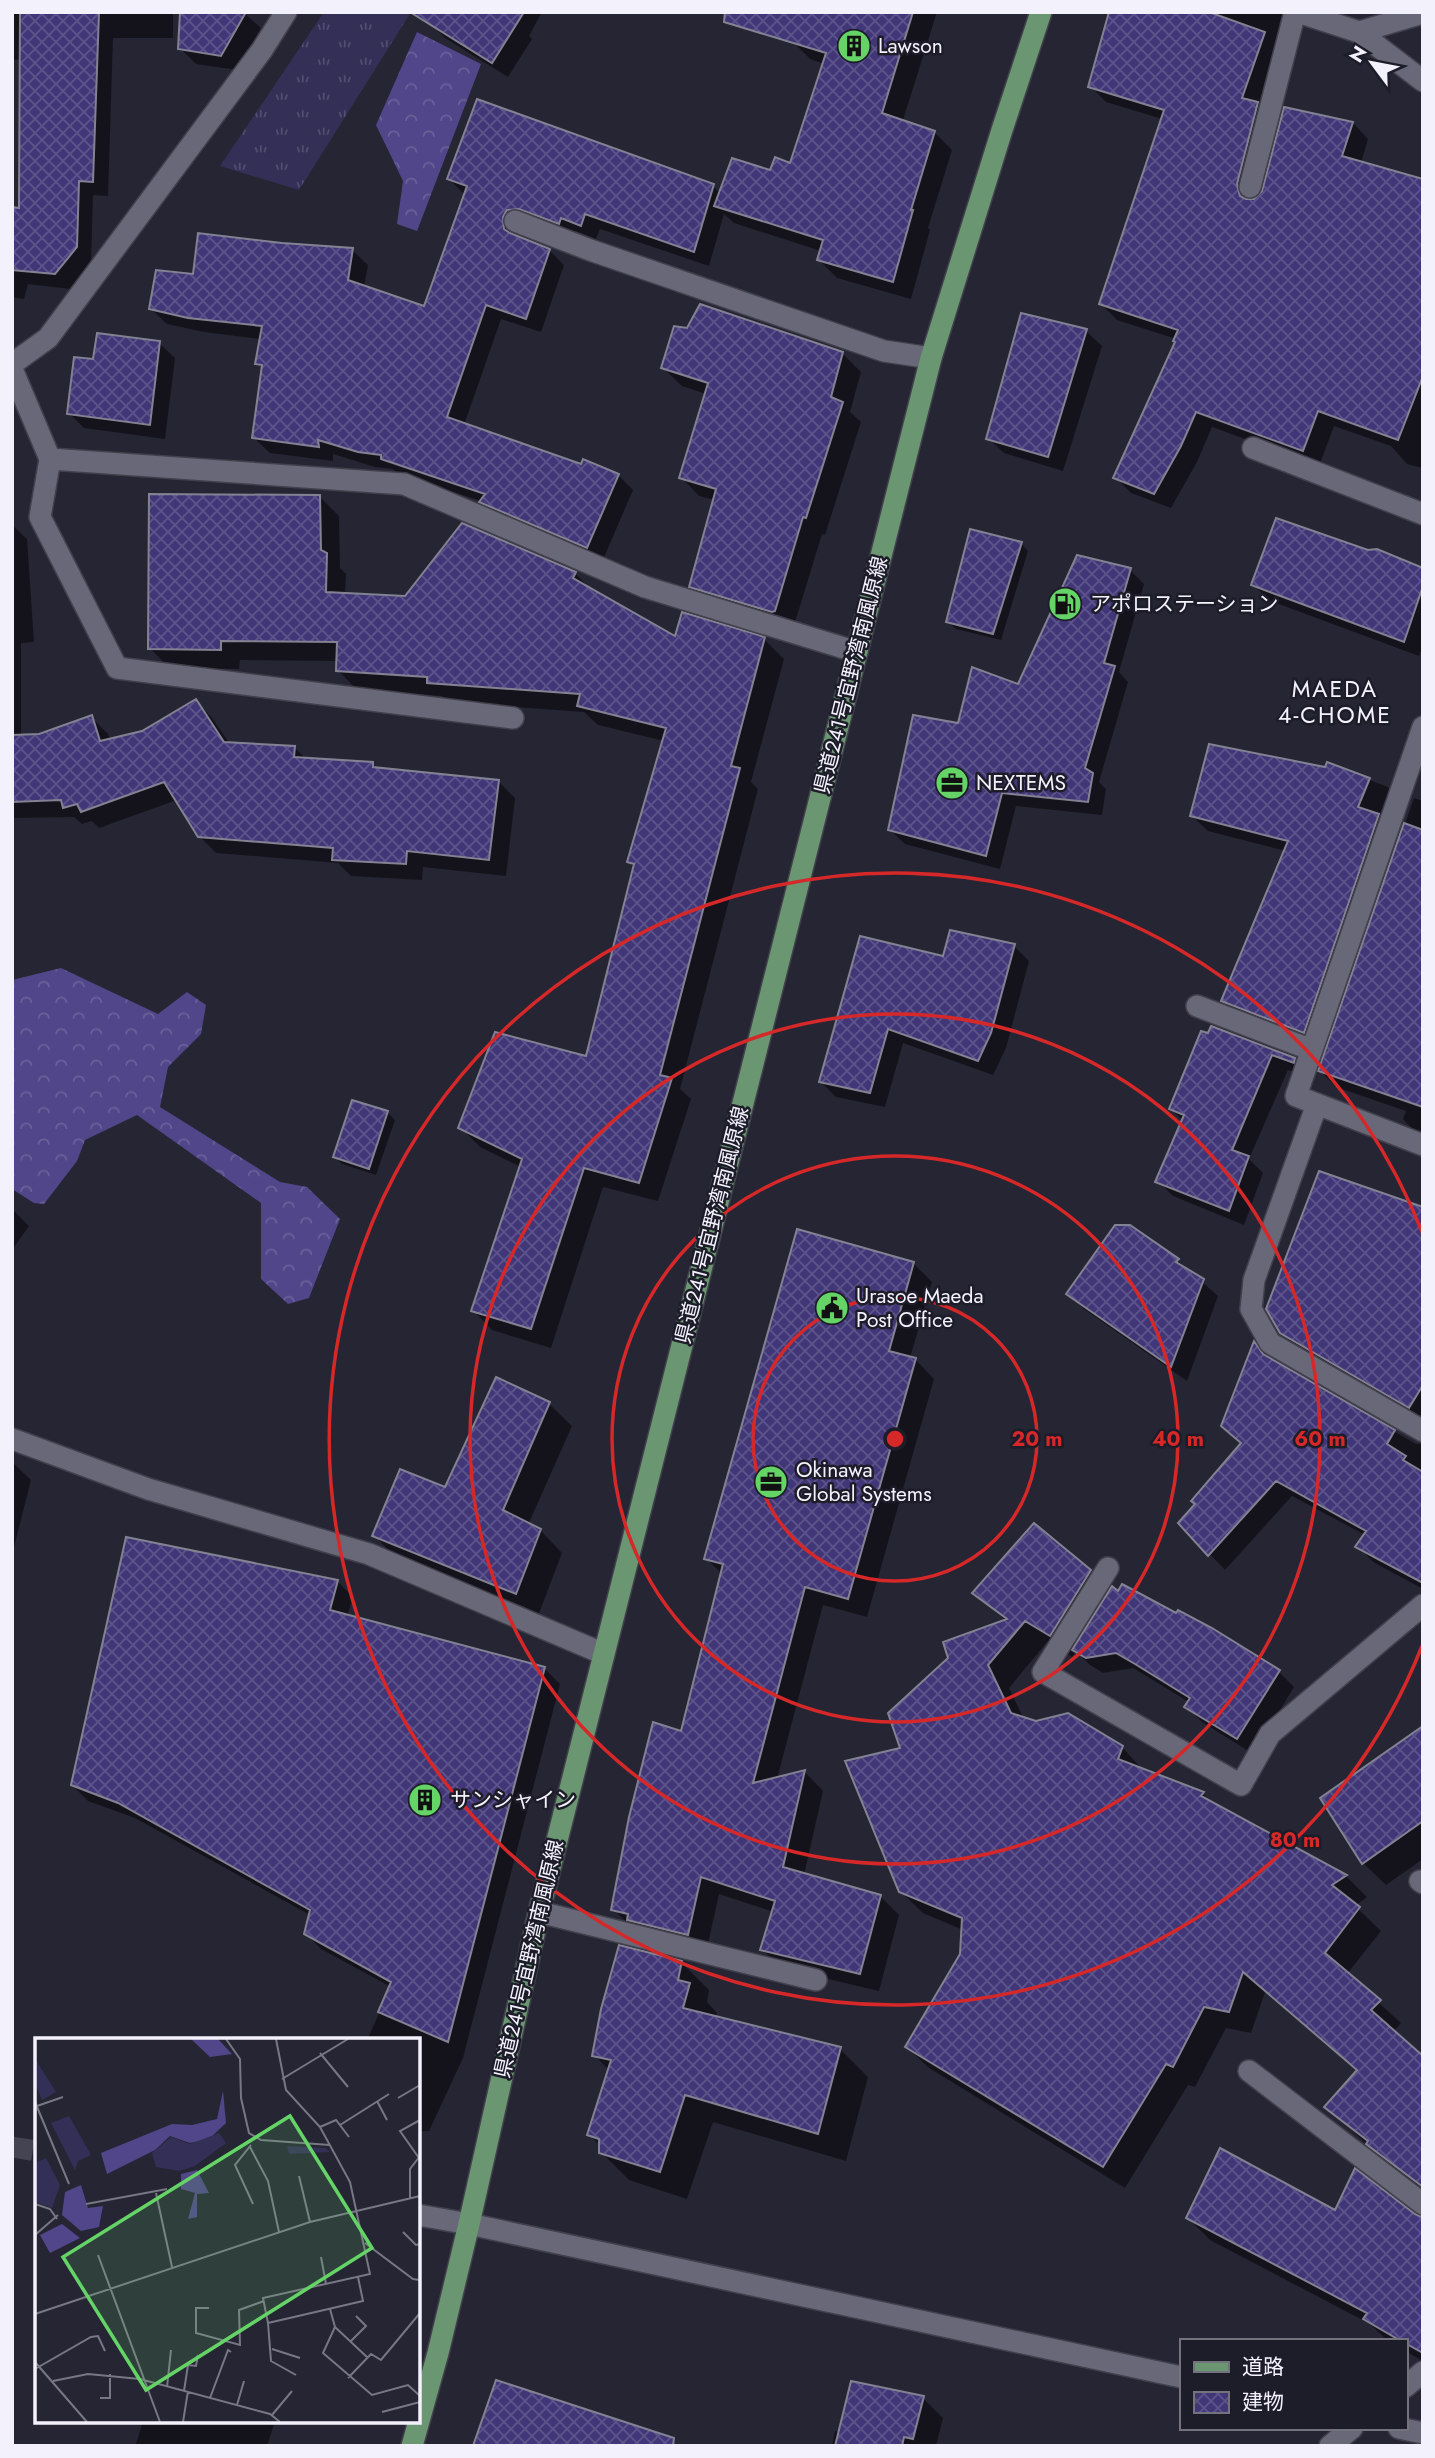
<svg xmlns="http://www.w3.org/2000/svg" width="1435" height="2458" font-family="Jost,'Noto Sans JP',sans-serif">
	<defs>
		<pattern id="grass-tufts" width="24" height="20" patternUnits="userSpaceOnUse" patternTransform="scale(1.75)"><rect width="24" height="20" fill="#342f57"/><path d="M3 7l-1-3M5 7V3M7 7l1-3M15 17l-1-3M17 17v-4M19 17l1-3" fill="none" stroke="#524e70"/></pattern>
		<pattern id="forest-crowns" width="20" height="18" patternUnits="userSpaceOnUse" patternTransform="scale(1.75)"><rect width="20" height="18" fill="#504689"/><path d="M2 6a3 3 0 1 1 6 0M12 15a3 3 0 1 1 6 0" fill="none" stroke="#6a619b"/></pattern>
		<pattern id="building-cross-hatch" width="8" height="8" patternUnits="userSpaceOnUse" patternTransform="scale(1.75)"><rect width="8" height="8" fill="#413677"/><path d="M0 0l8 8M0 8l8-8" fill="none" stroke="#5d548b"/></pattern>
	</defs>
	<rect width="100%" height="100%" fill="#262534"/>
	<path fill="url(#grass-tufts)" d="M324,12H411L299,190L220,166Z"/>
	<path fill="url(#forest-crowns)" d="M417,32L481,64L417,231L397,224L403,181L376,125Z
		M61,968L158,1014L187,992L206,1005L201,1034L168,1067L160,1107L280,1182L307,1187L340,1219L309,1298L288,1304L261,1279V1203L137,1115L85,1140L77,1161L44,1204L34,1203L12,1189V980Z"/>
	<path fill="#0007" d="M12,12H173V38H113L108,196L93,195L91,262L70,289L28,284L24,299L12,297V209L21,210L22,59L12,60Z
		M243,12L261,28L237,70L196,64L180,48Z
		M436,12H542L529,36L532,39L508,77L445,38L430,23Z
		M801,12H937L903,120L934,132L952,150L928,228L930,230L911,299L837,278L819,260L821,251L734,223L724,214L709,266L600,229L596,239L576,231L574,238L517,233L518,238L549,250L564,265L541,332L501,319L464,425L582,466L618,475L633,490L602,562L496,517L481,501L398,474L393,469L375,467L333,454V461L270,453L254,438L263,369L257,363L261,339L204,332L167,324L151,309L194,276L352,250L368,265L364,287L426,308L464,194L449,179L713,186L720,193L791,165L824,64L810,59L792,41Z
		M1111,12H1293L1273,119L1252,202L1353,123L1368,139L1361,163L1423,181V468L1407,464L1391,446L1334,426L1319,466L1212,427L1197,462L1171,508L1131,493L1115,477L1177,342L1176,339L1117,320L1101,304L1162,119L1106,102L1090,86Z
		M1086,331L1102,346L1063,471L1004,453L988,438Z
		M159,343L175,358L165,439L84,428L69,413L95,361Z
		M842,353L861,372L850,412L861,422L825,535L822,534L793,629L709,605L691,586L715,500L699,496L681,477L706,394L682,386L663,368Z
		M319,496L339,516L340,568L346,574L345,594L405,598L575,573L593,592L676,639H764L784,659L751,782L758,789L680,1089L691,1099L658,1201L603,1187L551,1348L492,1330L473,1310L521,1167L480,1147L460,1127L587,1058L635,868L629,862L664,741L598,725L584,712L448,702L442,696L357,690L338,670V661L240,660L239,669L169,668L150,648Z
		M12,525L27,539L34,642L21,643V742L91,717L108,734L110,740L142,732L196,701L212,718L230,744L294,747L306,759L373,764L378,769L498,781L515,798L506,876L423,867L422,880L351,876L338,863L216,853L199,836L177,800L99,828L92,821L82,824L74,817L12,818Z
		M1021,543L1028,551L1001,640L956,629L948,622Z
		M1367,552L1423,570V646L1419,656L1268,600L1253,584Z
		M1130,570L1144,584L1119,672L1128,682L1099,782L1106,789L1102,815L1016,806L1000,869L905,844L890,830L959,726L1018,686Z
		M1328,764L1388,787L1403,803L1319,1047L1239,1016L1223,1001L1286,851L1208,831L1192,816L1326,769Z
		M1414,798L1423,801V1136L1418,1135L1403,1119L1406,1111L1336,1087L1320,1071Z
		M1014,946L1029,961L1006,1048L993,1075L903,1043L885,1107L836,1097L821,1082L944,959Z
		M1202,1033L1294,1059L1310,1075L1309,1077L1288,1070L1249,1159L1263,1173L1244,1225L1173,1196L1158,1181L1183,1121L1171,1109Z
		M353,1103L388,1113L395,1120L376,1175L342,1164L335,1157Z
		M12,1209L29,1226L12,1250Z
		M1423,1209V1421L1297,1348L1281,1332Z
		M1177,1260L1218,1296L1187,1381L1084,1309L1069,1294Z
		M913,1263L932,1282L910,1358L916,1360L934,1379L867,1617L823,1605L777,1779L805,1772L823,1791L804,1875L880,1896L899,1915L879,1991L781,1968L762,1949L774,1912L719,1894L706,1953L632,1928L613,1909L682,1734L722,1574L706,1558Z
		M1255,1344L1270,1360L1416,1444H1423V1589L1373,1562L1358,1546L1365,1535L1292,1496L1225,1570L1180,1523L1242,1444L1223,1426Z
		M497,1379L549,1404L572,1426L528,1525L540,1530L562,1553L538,1616L396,1558L374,1535L446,1489Z
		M12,1462L31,1480L12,1555Z
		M1090,1571L1111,1591L1279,1672L1294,1687L1253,1754L1202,1722L1186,1706L1189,1702L1133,1668L1103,1673L1090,1665L1076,1651L1072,1657L1048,1641L1009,1688L1024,1719L1122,1747L1143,1770L1203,1794L1215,1806L1346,1876L1367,1897L1355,1906L1381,1931L1347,1974L1401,2023L1393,2032L1423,2059V2191L1390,2166L1327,2107L1358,2072L1265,1992L1251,2033L1226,2028L1195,2087L1188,2085L1125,2188L929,2068L907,2047L962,1954L963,1930L923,1913L900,1891L902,1749L1006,1621L975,1593Z
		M337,1581L353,1597L347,1617L544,1668L560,1684L463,2058L429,2131H418V2040H367L391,1987L321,1949L305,1933L310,1915L135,1818L88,1801L72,1785Z
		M1423,1728V1859L1386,1885L1363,1863Z
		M681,1962L709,1990L707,2002L717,2013L715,2018L840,2049L868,2077L846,2161L713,2122L687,2199L629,2180L601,2152V2146L589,2135L610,2071L594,2055Z
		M1336,2213L1415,2216L1423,2219V2361L1405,2351V2341H1388L1370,2324L1210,2240L1188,2218Z
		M923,2398L943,2418L936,2446H832L835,2431L840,2432Z
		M143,2421H275L267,2446H137L136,2444Z"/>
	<path fill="url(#building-cross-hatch)" stroke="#838293" stroke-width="2" d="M20,12H99L93,182L79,181L77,247L55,274L12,270V207L19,208Z
		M180,12H246L221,56L178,49Z
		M410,12H524L492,63Z
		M725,12H913L882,113L935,131L911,210H913L893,282L817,260L823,240L714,206L732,158L770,170L775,157L790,163L826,53L724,22Z
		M1109,12H1209L1265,32L1242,98L1258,102L1237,184L1240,196L1246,199H1254L1262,191L1284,107L1353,122L1342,156L1423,179V376L1398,440L1318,411L1303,451L1196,412L1181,446L1154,494L1113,478L1175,342L1173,341L1178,330L1099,304L1164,110L1088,87Z
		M477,99L714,184L694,252L585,214L581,226L561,218L559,224L519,209L507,210L503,217L504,229L510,233L550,249L526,319L486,305L447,417L581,464L583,459L619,474L587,548L479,502L485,494L381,459V455L358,452L318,440L319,447L252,438L262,365L255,364L262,326L188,318L149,309L156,270L193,274L198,233L282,243L353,248L348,280L424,306L467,186L447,179Z
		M700,304L843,352L831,397L843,402L806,518L803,517L775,611L772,612L689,587L716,489L679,478L708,383L661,368L674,326L687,328Z
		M1021,313L1087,329L1048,457L986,439Z
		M97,333L160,341L150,425L67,414L74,357L93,359Z
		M149,494L320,495L321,550L327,553L326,592L405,596L462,523L576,572L573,578L675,636L682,612L765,637L731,766L740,768L660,1075L672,1078L639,1183L584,1168L531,1329L471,1311L522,1159L458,1128L495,1032L586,1056L634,864L627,862L666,728L577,706L580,694L427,683V677L336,671L337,642L221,641V650L148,649Z
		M1276,518L1368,550L1377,549L1423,568V586L1404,642L1251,585Z
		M970,529L1022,542L993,634L946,622Z
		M1077,555L1131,568L1104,663L1115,666L1085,768L1093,773L1088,802L1002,793L986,856L888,830L913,715L958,723L972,667L1018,684Z
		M196,699L224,742L295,746L294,757L373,762V767L499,780L489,860L407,851L406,864L332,860L333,848L198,837L164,782L81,812L77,804L63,808L61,800L12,802V735L39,734L92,715L100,741L142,731Z
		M1209,744L1325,767L1327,762L1370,778L1358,807L1379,814L1304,1033L1221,1001L1288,841L1190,816Z
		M1404,823L1423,830V1107L1318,1071Z
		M950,930L1015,944L991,1033L978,1061L888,1029L870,1093L819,1082L860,936L943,956Z
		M1211,1026L1295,1058L1294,1063L1272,1055L1232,1150L1249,1156L1229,1211L1155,1182L1184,1115L1169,1109L1201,1031L1208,1033Z
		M352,1100L388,1111L369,1169L333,1157Z
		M1319,1171L1423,1207V1385L1409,1408L1280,1333L1266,1309Z
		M1115,1225H1130L1179,1259L1176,1262L1204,1279L1171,1367L1066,1294Z
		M797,1229L914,1262L889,1351L916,1358L848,1599L805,1587L753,1783L805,1770L783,1867L881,1895L860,1974L760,1950L775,1901L701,1877L688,1935L627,1920L628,1914L611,1910L629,1817L653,1722L681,1731L723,1564L704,1559Z
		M1254,1341L1263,1354L1395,1430L1387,1444L1406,1456L1403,1460L1423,1472V1583L1355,1547L1366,1531L1276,1481L1208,1556L1178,1523L1195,1504L1191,1501L1241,1443L1221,1426Z
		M496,1377L550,1402L503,1510L541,1529L516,1594L372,1536L400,1469L445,1487Z
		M1034,1523L1091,1570L1050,1636L1025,1621L988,1665L1011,1713L1036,1721L1068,1713L1123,1746L1118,1759L1204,1792L1201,1796L1347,1875L1332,1885L1360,1907L1325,1953L1381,2000L1371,2010L1423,2056V2187L1366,2144L1368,2141L1324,2107L1357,2070L1243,1972L1229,2012L1204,2007L1173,2067L1166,2064L1103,2167L905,2047L960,1954L962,1918L899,1892L845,1761L900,1748L888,1713L948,1658L943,1642L1007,1619L972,1593Z
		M126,1537L338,1580L330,1610L545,1667L448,2042L378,2012L391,1982L304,1934L310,1910L118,1803L71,1785Z
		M1122,1584L1176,1613L1178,1610L1212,1628L1280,1670L1237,1739L1184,1707L1190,1698L1135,1664L1116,1653L1086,1658L1072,1650L1112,1586L1118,1591Z
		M1423,1726V1821L1362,1864L1320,1798Z
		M619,1945L682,1961L678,1980L690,1983L683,2008L841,2047L818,2134L685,2095L660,2172L599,2153V2139L587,2135L611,2060L592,2056L601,2009Z
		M1220,2148L1335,2210L1355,2168L1415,2214L1423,2217V2353L1405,2343V2341H1401L1363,2319L1367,2313L1186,2218Z
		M496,2380L674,2438L673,2446H473Z
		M851,2381L924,2396L913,2439L904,2437L902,2446H835Z"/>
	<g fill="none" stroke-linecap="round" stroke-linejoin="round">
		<path stroke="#454452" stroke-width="21" stroke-dasharray="21 10" stroke-linecap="butt" d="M12,2147L37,2151"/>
		<defs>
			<path id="minor" d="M1298,12L1359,32L1423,81
				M1359,32L1423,13
				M1250,187L1295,12
				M515,221L590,250L884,351L931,358
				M12,364L48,338L262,50L286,12
				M12,369L50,459L40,517L117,668L513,718
				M1253,448L1423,514
				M50,459L404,484L645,587L857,652
				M1423,727L1296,1096L1423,1145
				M1197,1006L1312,1050
				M1317,1104L1254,1280L1251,1309L1270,1343L1423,1431
				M12,1439L148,1489L369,1554L604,1654
				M1108,1568L1043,1672L1241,1785L1270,1734L1423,1605
				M1420,1881L1423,1883
				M539,1912L816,1980
				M1249,2071L1423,2204
				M418,2215L469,2224L1181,2377
				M1405,2387L1423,2372
				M1399,2428L1423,2433
				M1330,2446L1352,2428"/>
			<path id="major" d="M412,2446L438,2353L469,2224L539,1912L931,358L1002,130L1041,12"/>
		</defs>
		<use href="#minor" stroke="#42404c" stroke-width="24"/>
		<use href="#major" stroke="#42404c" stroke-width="24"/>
		<use href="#minor" stroke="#696879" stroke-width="21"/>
		<use href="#major" stroke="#6a9771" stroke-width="21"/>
	</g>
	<g fill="none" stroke="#d62828" stroke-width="3.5">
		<circle cx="895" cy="1439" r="142"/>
		<circle cx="895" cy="1439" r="283"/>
		<circle cx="895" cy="1439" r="425"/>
		<path d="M1422 1646A566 566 0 1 1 1422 1232"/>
	</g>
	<defs>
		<symbol id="building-disc" viewBox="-11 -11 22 22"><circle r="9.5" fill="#65d467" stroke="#1d1c29"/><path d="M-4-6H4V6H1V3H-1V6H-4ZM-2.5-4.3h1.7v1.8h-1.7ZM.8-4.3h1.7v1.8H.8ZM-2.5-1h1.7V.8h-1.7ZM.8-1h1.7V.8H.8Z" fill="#111"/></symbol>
		<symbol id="fuel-disc" viewBox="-11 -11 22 22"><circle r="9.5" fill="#65d467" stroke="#1d1c29"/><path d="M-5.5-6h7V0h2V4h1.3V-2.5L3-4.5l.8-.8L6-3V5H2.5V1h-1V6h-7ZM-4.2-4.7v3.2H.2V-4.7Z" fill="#111"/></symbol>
		<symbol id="office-disc" viewBox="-11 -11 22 22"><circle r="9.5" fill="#65d467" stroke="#1d1c29"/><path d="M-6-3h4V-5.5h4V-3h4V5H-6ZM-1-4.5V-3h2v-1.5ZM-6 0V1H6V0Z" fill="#111"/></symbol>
		<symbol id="civic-disc" viewBox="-11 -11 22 22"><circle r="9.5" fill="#65d467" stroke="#1d1c29"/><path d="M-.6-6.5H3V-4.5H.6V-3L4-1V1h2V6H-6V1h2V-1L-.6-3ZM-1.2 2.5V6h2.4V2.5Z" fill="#111"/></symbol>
	</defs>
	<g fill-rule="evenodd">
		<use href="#building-disc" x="835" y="27" width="38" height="38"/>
		<use href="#fuel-disc" x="1046" y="585" width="38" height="38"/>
		<use href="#office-disc" x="933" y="764" width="38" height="38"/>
		<use href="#civic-disc" x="813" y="1289" width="38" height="38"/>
		<use href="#office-disc" x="752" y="1463" width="38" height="38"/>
		<use href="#building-disc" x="406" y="1781" width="38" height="38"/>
	</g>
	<g text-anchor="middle" stroke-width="5" stroke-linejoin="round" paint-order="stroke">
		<g font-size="21" fill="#f3f2fc" stroke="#1d1c29" text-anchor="start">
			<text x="878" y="53">Lawson</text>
			<text x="1090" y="611">アポロステーション</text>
			<text x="976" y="790">NEXTEMS</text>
			<text x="856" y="1303">Urasoe Maeda<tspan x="856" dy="24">Post Office</tspan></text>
			<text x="796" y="1477">Okinawa<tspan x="796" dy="24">Global Systems</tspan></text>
			<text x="450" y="1807">サンシャイン</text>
		</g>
		<g font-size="21" fill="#f3f2fc" stroke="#1d1c29">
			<text transform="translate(851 675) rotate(-76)" y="7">県道241号宜野湾南風原線</text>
			<text transform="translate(712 1225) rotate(-76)" y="7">県道241号宜野湾南風原線</text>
			<text transform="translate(529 1959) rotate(-77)" y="7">県道241号宜野湾南風原線</text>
		</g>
		<g font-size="23" letter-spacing="2" fill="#f3f2fc" stroke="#1d1c29">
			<text x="1335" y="697">MAEDA<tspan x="1335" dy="26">4-CHOME</tspan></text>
		</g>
	</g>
	<g transform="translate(35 2038)">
		<rect width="385" height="385" fill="#262534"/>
		<path d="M0,21L21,54L7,62L0,45ZM34,78L56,117L43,123L40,132L16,85ZM252,108L291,110L295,114L254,116ZM11,120L25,147L17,170L0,164V125Z" fill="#342f57"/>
		<path d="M156,1H183L197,16L175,19ZM188,53L191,85L174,101L155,105L135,98L120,112L72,136L66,115L137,86L157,87L182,81ZM162,132L174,155L162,156V179L153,181L160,155L146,151V136ZM46,147L53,170L68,168L64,189L46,193L27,177L30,154ZM27,186L45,200L15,215L5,197Z" fill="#504689"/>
		<path d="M184,95L191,105L160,128L144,133L121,129L117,115L136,99L155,106Z" fill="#342f57"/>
		<path fill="none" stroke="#787784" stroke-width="2" d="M191,1L205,21L206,60L214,95L226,102L295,107M241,1L251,52L285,89L315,144L335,236L228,260L233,285L328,263L323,239M285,15L313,49M247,41L313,1M363,60L385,47M342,63L352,82M0,64L34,146M2,68L28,59M305,87L354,56M285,89L301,82L314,99M216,107L200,127L218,166M215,109L233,143L244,194M384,120L365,93L385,82M264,138L275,184M121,155L137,229M375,160V131L385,118M0,166L15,171L22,181M51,166L132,151M368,194L381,207L385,206M0,197L23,177M330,205L378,241L385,242M63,217L125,384M286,219L291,246M174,270H161V295L205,307L204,272L229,263M295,271L300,289L288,315L337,357L373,347L385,358M0,276L275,184L385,158M233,285L236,323L261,337M300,289L333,320M316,303L331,288L321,278M237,311L265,320M0,324L52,384M0,331L56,299L63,298L70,313M313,340L336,316L346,322L385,275M18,343L53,336L105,341L235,376L245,384M132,349L136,312M149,353L153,327L161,328L163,317M65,360H75V336M175,360L193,312L196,314M202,367L209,343M347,374L385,364M237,377L257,353M148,384L153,353"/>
		<path fill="#65d467" fill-opacity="0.15" stroke="#65d467" stroke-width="3.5" d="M255,78L337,210L111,352L28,219Z"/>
		<rect width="385" height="385" fill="none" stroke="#f3f2fc" stroke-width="3.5"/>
	</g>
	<circle cx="895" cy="1439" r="10" fill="#d62828" stroke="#1d1c29" stroke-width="3.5"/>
	<g font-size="21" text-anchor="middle" font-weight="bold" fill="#d62828" stroke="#1d1c29" stroke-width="5" stroke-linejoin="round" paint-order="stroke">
		<text x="1037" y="1446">20 m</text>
		<text x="1178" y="1446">40 m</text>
		<text x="1320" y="1446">60 m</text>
		<text x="1295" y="1847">80 m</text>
	</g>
	<rect width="1435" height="2458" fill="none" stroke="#f3f2fc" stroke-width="28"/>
	<rect x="1180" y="2339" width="228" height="91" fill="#1d1c29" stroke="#73727d" stroke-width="2"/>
	<rect x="1194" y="2362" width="35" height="10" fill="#6a9771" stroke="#73727d" stroke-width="2"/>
	<text x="1242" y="2374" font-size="21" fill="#f3f2fc">道路</text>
	<rect x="1194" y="2392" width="35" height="21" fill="url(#building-cross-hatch)" stroke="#73727d" stroke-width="2"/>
	<text x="1242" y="2409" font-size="21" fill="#f3f2fc">建物</text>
	<g transform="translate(1372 63) rotate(302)" stroke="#1d1c29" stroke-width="5" paint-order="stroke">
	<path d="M0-5L12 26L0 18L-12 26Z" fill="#f3f2fc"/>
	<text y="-10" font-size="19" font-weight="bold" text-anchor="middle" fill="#f3f2fc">N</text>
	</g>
</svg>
